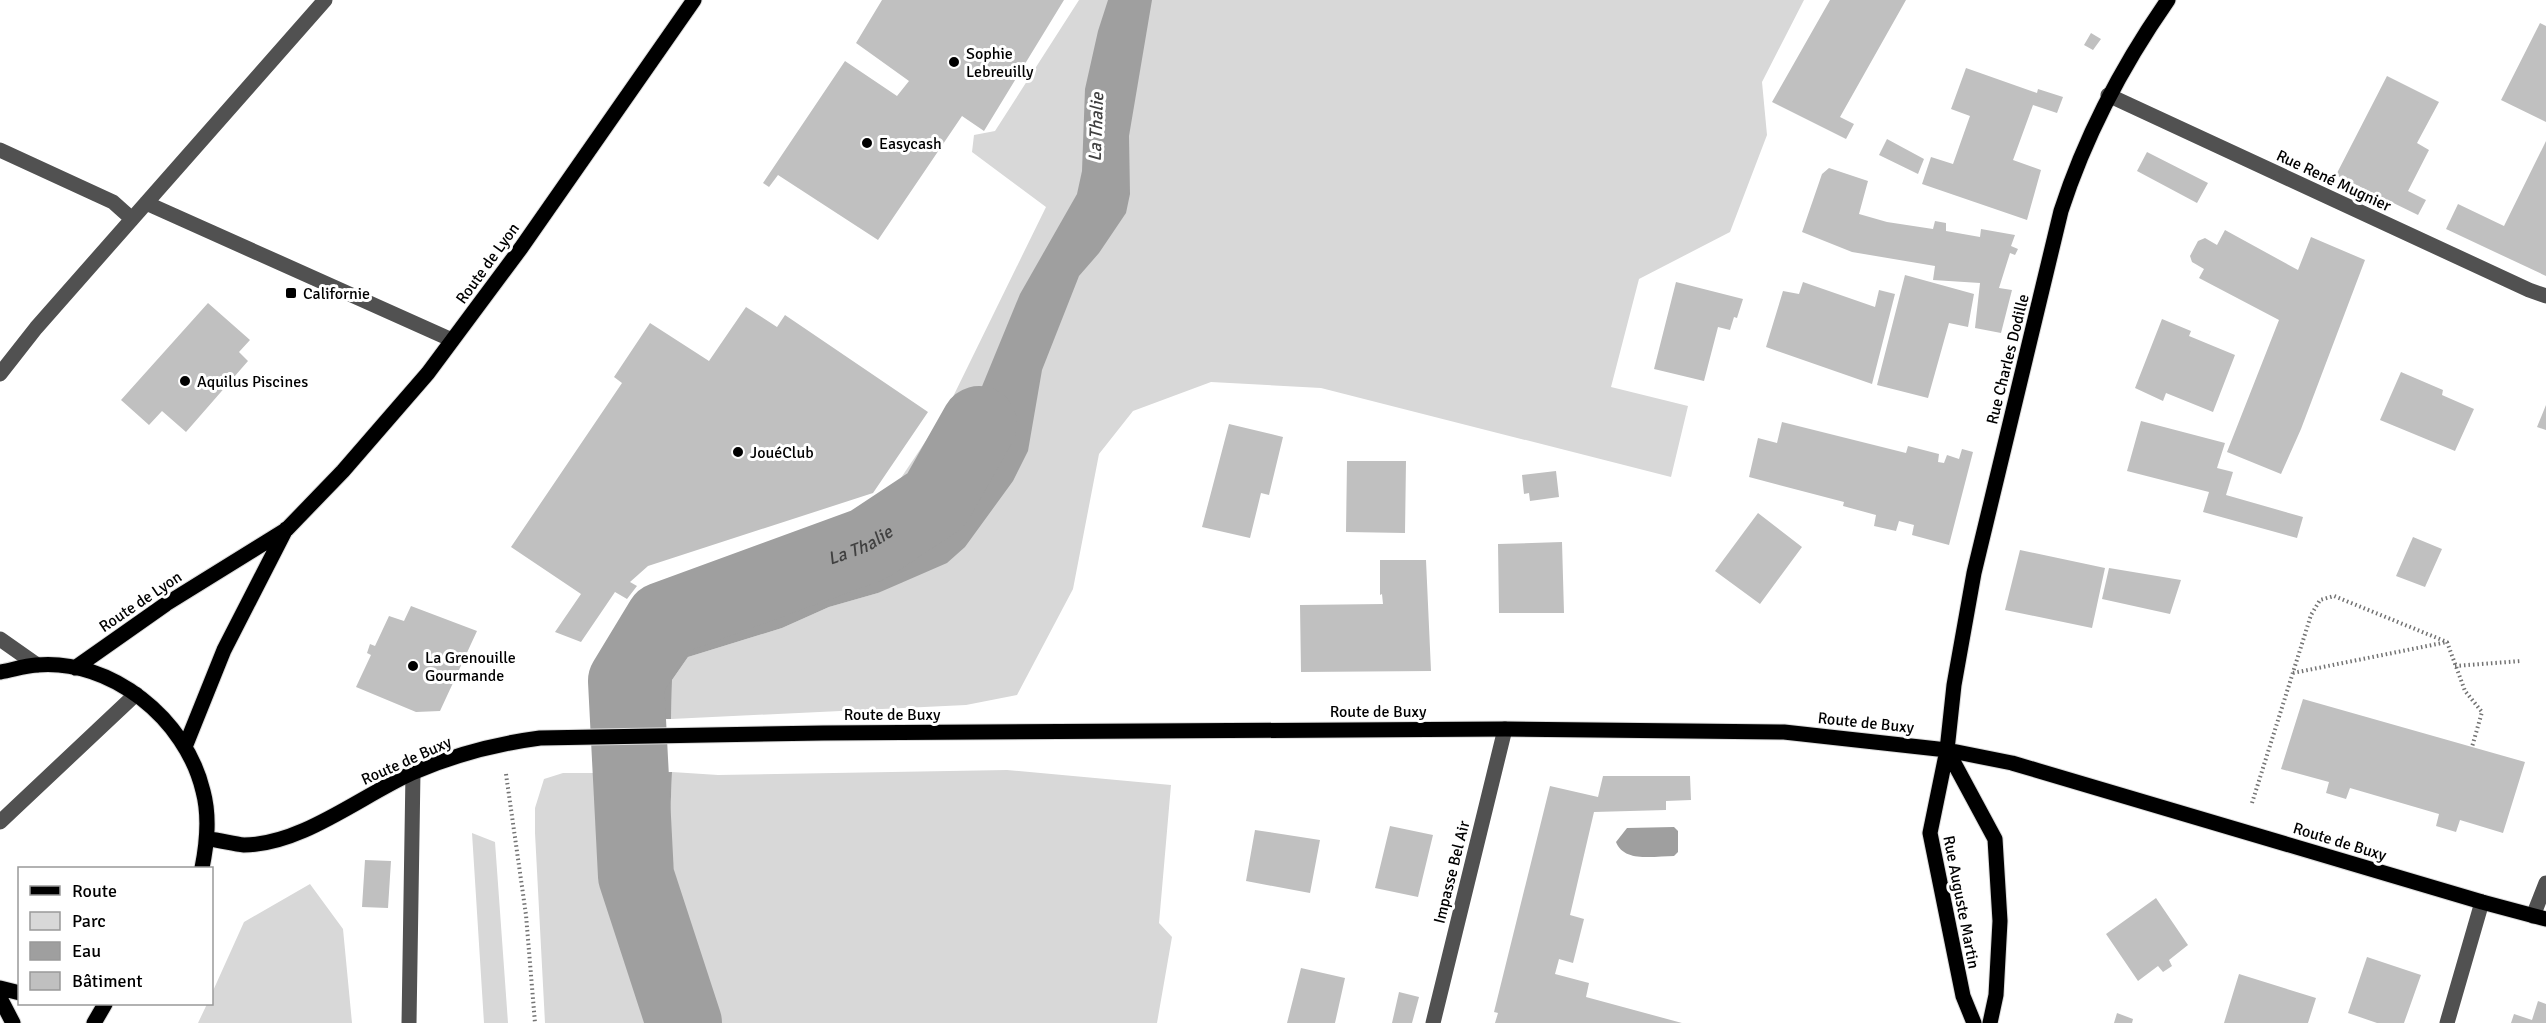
<svg xmlns="http://www.w3.org/2000/svg" width="2546" height="1023" font-family="Signika,sans-serif">
	<rect width="100%" height="100%" fill="#fff"/>
	<path fill="#d8d8d8" d="M1079,0H1804L1762,82L1767,135L1730,232L1639,279L1611,387L1688,406L1671,477L1321,388L1211,382L1133,411L1099,454L1073,589L1017,695L966,705L671,719L672,680L688,657L782,628L829,607L878,593L964,546L880,509L946,411L1046,207L972,152L974,135L995,131Z
		M1007,770L1171,785L1159,923L1172,937L1157,1023H717L675,901L668,869L672,772L718,775Z
		M563,773H594L601,836L633,937L665,1023H545L535,833V808L544,779Z
		M472,833L495,842L508,1023H484Z
		M310,884L343,929L352,1023H198L207,1004H212V993L244,922Z"/>
	<path fill="#9f9f9f" d="M1108,0H1152L1129,136L1130,194L1126,213L1099,253L1079,276L1042,370L1028,451L1013,481L965,547L947,563L878,593L829,607L782,628L688,657L672,680L671,719H610L613,662L618,650L641,632L719,598L826,559L866,548L907,524L941,485L968,429L976,401L1020,294L1077,194L1082,171L1085,89L1098,31Z
		M672,772L668,869L675,901L717,1023H665L633,937L601,836L594,773Z
		M1674,827L1678,831V852L1674,856C1655,856 1624,863 1616,842L1627,828Z"/>
	<g fill="none" stroke-linecap="round" stroke-linejoin="round">
		<path stroke="#9f9f9f" stroke-width="76" id="s1" d="M684,1023L636,876L626,681L663,620L868,545L936,500L979,424"/>
	</g>
	<path fill="#c0c0c0" d="M882,0H1064L984,131L962,116L878,240L778,175L769,187L763,183L845,61L897,96L909,81L856,43Z
		M1830,0H1906L1840,117L1854,124L1846,139L1772,102Z
		M2540,23L2546,26V122L2501,100Z
		M2091,33L2101,39L2093,50L2084,45Z
		M1966,68L2037,93L2038,89L2063,97L2057,113L2033,105L2013,160L2041,170L2027,220L1922,184L1931,157L1953,164L1970,116L1951,109Z
		M2387,76L2439,102L2417,143L2429,150L2408,191L2426,200L2418,215L2336,175Z
		M1887,139L1924,159L1918,174L1879,155Z
		M2546,141V276L2446,229L2458,204L2504,226Z
		M2147,152L2208,183L2197,203L2137,171Z
		M1829,168L1868,181L1859,214L1887,222L1933,229L1935,221L1946,223V231L1980,237L1981,229L2015,235L2011,246L2018,249L2015,255L2010,253L1999,288L2012,290L2001,333L1975,328L1980,283L1933,280L1935,266L1852,252L1802,232L1822,174Z
		M2225,230L2298,270L2311,237L2365,260L2301,429L2281,474L2227,452L2279,320L2199,278L2204,269L2192,262L2190,256L2198,241L2205,238L2217,245Z
		M1905,275L1974,294L1968,327L1949,323L1928,398L1877,385Z
		M1676,282L1743,299L1737,318L1734,317L1730,330L1718,327L1704,381L1654,369Z
		M1803,282L1875,307L1879,290L1895,294L1872,384L1766,347L1783,291L1799,294Z
		M208,303L250,340L239,352L248,361L186,432L162,411L149,425L121,400Z
		M746,307L777,327L785,315L928,412L873,493L648,566L630,582L637,586L627,599L615,592L581,642L555,632L581,594L511,547L622,383L614,377L650,323L709,361Z
		M2162,319L2191,331L2189,336L2235,355L2213,412L2166,393L2163,401L2135,388Z
		M2401,372L2443,390L2442,395L2474,409L2455,451L2380,420Z
		M2546,405V430L2537,427Z
		M2141,421L2225,443L2217,468L2233,472L2226,495L2303,517L2297,538L2203,512L2209,492L2127,471Z
		M1782,422L1906,453L1908,446L1939,454L1938,462L1944,463L1947,455L1959,459L1962,449L1973,452L1949,545L1912,535L1914,525L1899,521L1896,531L1874,526L1876,515L1843,506L1844,502L1749,477L1758,438L1777,443Z
		M1229,424L1283,437L1269,495L1261,493L1250,538L1202,527Z
		M1347,461H1406L1405,533L1346,532Z
		M1556,471L1559,497L1530,501L1529,493L1524,494L1522,475Z
		M1758,513L1802,547L1760,604L1715,571Z
		M2413,537L2442,549L2425,587L2396,576Z
		M1562,542L1564,613H1499L1498,544Z
		M2020,550L2105,568L2092,628L2005,610Z
		M1380,560H1426L1431,671L1301,672L1300,605L1383,604L1382,594L1380,595Z
		M2109,568L2181,580L2170,614L2102,599Z
		M411,606L477,631L440,711L416,712L356,687L371,655L367,653L370,644L375,646L389,616L404,621Z
		M2303,699L2525,762L2503,833L2460,820L2456,832L2436,826L2439,814L2350,788L2346,799L2326,793L2329,782L2281,769Z
		M1603,776H1690L1691,800L1666,801V810L1594,812L1570,915L1584,919L1573,963L1559,959L1555,974L1589,983L1586,997L1682,1023H1495L1498,1013L1494,1012L1550,786L1598,797Z
		M1390,826L1433,835L1418,897L1375,888Z
		M1255,830L1320,840L1310,893L1246,881Z
		M365,860L391,861L388,908L362,907Z
		M2156,898L2188,945L2169,960L2172,966L2163,972L2158,966L2138,981L2106,934Z
		M2367,957L2421,975L2404,1023H2377L2348,1013Z
		M1301,968L1345,978L1335,1023H1287Z
		M2239,974L2316,998L2308,1023H2224Z
		M1399,992L1419,997L1412,1023H1392Z
		M2538,1001L2546,1004V1023H2511L2514,1014L2532,1020Z
		M2117,1013L2133,1019L2132,1023H2114Z"/>
	<g fill="none" stroke-linecap="round" stroke-linejoin="round">
		<defs>
			<path id="major" d="M75,668L166,604L287,529L343,471L428,373L521,248L694,0
				M0,672C12,670 24,666 36,665C111,658 186,719 203,791C210,817 207,843 202,868
				M185,747L224,650L286,529
				M1947,750L1995,839L2000,921L1996,995L1990,1023
				M208,839C220,840 233,844 244,845C301,845 361,796 412,773C453,755 495,744 540,738L823,733L1505,729L1784,732L1947,750L2012,763L2482,902L2546,919
				M0,988L20,993
				M0,998L13,1023
				M94,1023L105,1004
				M1974,1023L1963,996L1930,833L1947,750L1954,685L1974,573L2061,211C2086,134 2122,66 2168,0"/>
		</defs>
		<use href="#major" stroke="#dbdbdb" stroke-width="17"/>
		<path stroke="#737373" stroke-width="4" stroke-dasharray="1.5 3" stroke-linecap="butt" d="M2455,666L2521,661
			M2293,673L2447,642
			M506,774L526,915L535,1023
			M2252,803L2311,615L2320,600L2334,596L2447,642L2465,691L2482,712L2472,747"/>
		<path stroke="#515151" stroke-width="15" d="M2108,95L2529,290L2546,296
			M0,150L113,202L132,219
			M146,203L452,340
			M0,374L36,328L325,0
			M0,639L37,665
			M0,822L136,694
			M2533,916L2546,883
			M409,1023L413,772
			M1433,1023L1505,729
			M2447,1023L2482,902"/>
		<use href="#major" stroke="#000" stroke-width="15"/>
	</g>
	<g fill="#000" stroke="#fff" stroke-width="2">
		<circle cx="954" cy="62" r="6"/>
		<circle cx="867" cy="143" r="6"/>
		<rect x="285" y="287" width="12" height="12" rx="3"/>
		<circle cx="185" cy="381" r="6"/>
		<circle cx="738" cy="452" r="6"/>
		<circle cx="413" cy="666" r="6"/>
	</g>
	<g text-anchor="middle" stroke-width="6" stroke-linejoin="round" paint-order="stroke">
		<g font-size="16" fill="#000" stroke="#fff" text-anchor="start">
			<text x="966" y="59">Sophie<tspan x="966" dy="18">Lebreuilly</tspan></text>
			<text x="879" y="149">Easycash</text>
			<text x="303" y="299">Californie</text>
			<text x="197" y="387">Aquilus Piscines</text>
			<text x="750" y="458">JouéClub</text>
			<text x="425" y="663">La Grenouille<tspan x="425" dy="18">Gourmande</tspan></text>
		</g>
		<g font-size="16" fill="#000" stroke="#fff">
			<text transform="translate(2334 180) rotate(25)" y="6">Rue René Mugnier</text>
			<text transform="translate(487 263) rotate(-54)" y="6">Route de Lyon</text>
			<text transform="translate(2007 359) rotate(-76)" y="6">Rue Charles Dodille</text>
			<text transform="translate(140 601) rotate(-34)" y="6">Route de Lyon</text>
			<text x="1378" y="717">Route de Buxy</text>
			<text x="892" y="720">Route de Buxy</text>
			<text transform="translate(1866 722) rotate(6)" y="6">Route de Buxy</text>
			<text transform="translate(406 760) rotate(-24)" y="6">Route de Buxy</text>
			<text transform="translate(2340 841) rotate(17)" y="6">Route de Buxy</text>
			<text transform="translate(1451 872) rotate(-76)" y="6">Impasse Bel Air</text>
			<text transform="translate(1962 902) rotate(79)" y="6">Rue Auguste Martin</text>
		</g>
		<g font-size="18" font-style="italic" fill="#404040" stroke="#fff">
			<text transform="translate(1096 127) rotate(-88)" y="6">La Thalie</text>
			<text dy="6" stroke="none"><textPath href="#s1" startOffset="632">La Thalie</textPath></text>
		</g>
	</g>
	<rect x="18" y="867" width="195" height="138" fill="#ffffff" stroke="#999999" stroke-width="1.5"/>
	<rect x="30" y="886" width="30" height="9" fill="#000000" stroke="#999999" stroke-width="1.5"/>
	<text x="72" y="897" font-size="18" fill="#000000">Route</text>
	<rect x="30" y="912" width="30" height="18" fill="#d8d8d8" stroke="#999999" stroke-width="1.5"/>
	<text x="72" y="927" font-size="18" fill="#000000">Parc</text>
	<rect x="30" y="942" width="30" height="18" fill="#9f9f9f" stroke="#999999" stroke-width="1.5"/>
	<text x="72" y="957" font-size="18" fill="#000000">Eau</text>
	<rect x="30" y="972" width="30" height="18" fill="#c0c0c0" stroke="#999999" stroke-width="1.5"/>
	<text x="72" y="987" font-size="18" fill="#000000">Bâtiment</text>
</svg>
